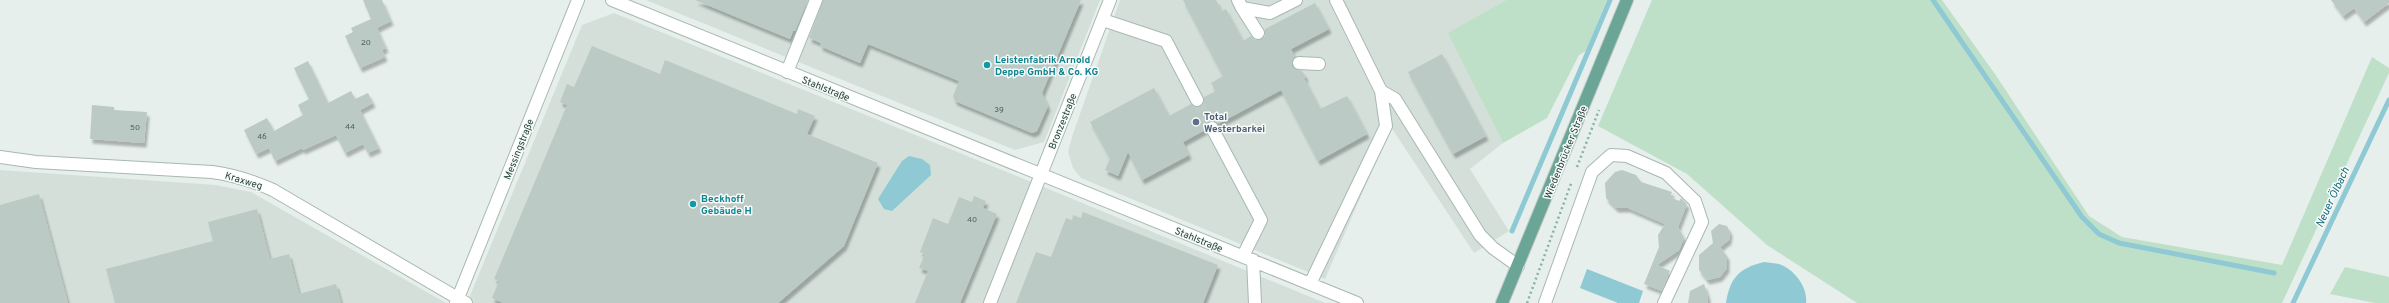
<svg xmlns="http://www.w3.org/2000/svg" width="2389" height="303" font-family="Overpass,sans-serif">
	<defs>
		<filter id="shadow"><feDropShadow dx="2.5" dy="4.5" stdDeviation="1" flood-color="#0004"/></filter>
	</defs>
	<rect width="100%" height="100%" fill="#e6efeb"/>
	<path fill="#d4dfda" d="M646,0H1100L1044,142L1015,150Z
		M1120,0H1506L1449,33L1503,143L1470,169L1509,231L1474,253L1391,127L1325,279L1081,178L1073,168L1068,152L1073,134Z
		M614,13L1029,181L1325,303H467L582,25Z
		M0,170L216,185L251,192L446,303H0Z"/>
	<path fill="#bfe0c8" d="M1506,0H1607L1586,51L1579,55L1547,118L1503,143L1448,33Z
		M1652,0H1942L1995,74L2089,216L2122,237L2282,265L2372,57L2389,68V73L2282,303H1857L1767,245L1687,174L1598,126Z
		M2345,267L2389,277V303H2375L2330,294Z"/>
	<path fill="#8ec9d4" d="M909,156L922,159L930,165L931,175L892,211L884,209L878,199L902,161Z
		M1764,262C1769,263 1775,263 1779,264C1794,269 1808,287 1806,303H1726C1730,278 1739,268 1764,262Z
		M1587,269L1643,291L1639,303H1618L1580,288Z"/>
	<g fill="none" stroke-linecap="round" stroke-linejoin="round">
		<path stroke="#8ec9d4" stroke-width="5" d="M1933,0L2082,217L2099,234L2119,243L2274,273
			M1512,231L1610,0
			M2293,303L2389,100"/>
	</g>
	<path fill="#bbcac4" filter="url(#shadow)" d="M363,0H382L391,21L377,28L386,48L382,50L385,57L360,68L345,36L353,32L351,28L371,19Z
		M695,0H808L795,31H793L790,39Z
		M823,0H1081L1042,93L1048,106L1037,131L1032,133L955,101L953,96L959,81L868,44L860,63L820,46L821,43L809,38Z
		M1183,0H1216L1222,11L1226,9L1243,41L1251,36L1255,40L1262,39L1265,36V29L1315,3L1329,29L1291,49L1295,57L1292,62V66L1295,69L1302,71L1306,77L1304,78L1320,109L1347,96L1367,134L1318,161L1281,90L1218,124L1213,121L1208,122L1205,130L1183,142L1189,155L1142,180L1128,152L1118,176L1105,170L1110,158L1090,122L1154,88L1169,116L1191,104L1200,107L1204,104V97L1216,91L1211,83L1223,76Z
		M2331,0H2389V3L2364,22L2354,8L2343,16Z
		M592,46L660,74L665,60L797,114L798,109L815,116L807,134L878,163L844,246L778,303H503L492,298L499,281L494,279L567,105L560,102L567,84L574,87Z
		M1442,54L1486,136L1453,154L1408,72Z
		M308,61L328,103L351,91L355,99L368,93L373,103L360,110L379,148L368,153L363,144L345,153L336,135L303,150L302,148L275,161L269,148L256,154L244,130L267,118L274,131L303,115L298,105L309,99L294,68Z
		M92,105L114,107V110L147,112L144,143L90,139Z
		M1622,170L1636,175L1641,182L1672,192L1670,197L1679,201L1681,198L1687,204L1678,227L1684,238L1679,250L1657,265L1670,271L1662,291L1644,284L1659,247L1658,235L1665,224L1628,208H1616L1606,198L1605,183L1615,172Z
		M39,194L68,303H0V205Z
		M974,196L986,201L983,208L997,214L960,303H915L928,271L919,268L925,254L920,252L933,218L948,224L959,197L972,202Z
		M257,209L270,259L289,254L299,294L336,284L341,303H115L106,269L213,241L208,222Z
		M1083,212L1218,265L1203,303H1016L1036,252L1051,257L1066,218L1072,220L1073,215L1081,218Z
		M1719,224L1727,226L1730,232L1729,240L1720,247L1727,256V268L1720,277L1707,280L1699,270V255L1713,243L1711,231Z
		M1704,284L1708,296V303H1688L1690,291Z"/>
	<g fill="none" stroke-linecap="round" stroke-linejoin="round">
		<path stroke="#bfccc8" stroke-width="12" stroke-dasharray="12 6" stroke-linecap="butt" d="M1197,100L1212,128"/>
		<defs>
			<path id="minor" d="M612,0L1357,303
				M1238,0L1242,8L1270,13L1296,0
				M1242,8L1258,33
				M1103,20L1166,41L1197,100
				M1299,63L1319,64
				M787,72L816,0
				M1381,91L1395,99L1480,235L1493,248L1518,266
				M1212,128L1261,220L1243,256
				M0,157L36,162L212,172C234,175 253,181 273,190L466,303
				M1253,260L1255,303
				M1310,284L1386,126L1381,91L1336,0
				M456,303L578,0
				M990,303L1110,0
				M1545,303L1592,172L1611,155L1627,156L1666,173L1695,201L1702,222L1664,303"/>
			<path id="major" d="M1502,303L1627,0"/>
		</defs>
		<use href="#minor" stroke="#a8b8b2" stroke-width="14"/>
		<use href="#major" stroke="#c2cac8" stroke-width="14"/>
		<path stroke="#86b3a5" stroke-width="2.5" stroke-dasharray="2 3" stroke-linecap="butt" d="M1577,167L1599,110
			M1527,303L1572,181"/>
		<use href="#minor" stroke="#fff" stroke-width="12"/>
		<use href="#major" stroke="#6aa596" stroke-width="12"/>
	</g>
	<g fill="#0f9aa8" stroke="#f7fbf9" stroke-width="1.5">
		<circle cx="987" cy="65" r="4"/>
		<circle cx="693" cy="204" r="4"/>
	</g>
	<circle fill="#5c6f8a" stroke="#f7fbf9" stroke-width="1.5" cx="1196" cy="122" r="4"/>
	<g text-anchor="middle" stroke-width="3" stroke-linejoin="round" paint-order="stroke">
		<g font-size="8" fill="#4a645c">
			<text x="366" y="45">20</text>
			<text x="999" y="112">39</text>
			<text x="350" y="129">44</text>
			<text x="135" y="130">50</text>
			<text x="262" y="139">46</text>
			<text x="972" y="222">40</text>
		</g>
		<g font-size="10" font-weight="bold" fill="#0d838f" stroke="#f7fbf9" text-anchor="start">
			<text x="995" y="63">Leistenfabrik Arnold<tspan x="995" dy="12">Deppe GmbH &amp; Co. KG</tspan></text>
			<text x="701" y="202">Beckhoff<tspan x="701" dy="12">Gebäude H</tspan></text>
		</g>
		<g font-size="10" fill="#24423a" stroke="#f7fbf9">
			<text transform="translate(826 88) rotate(22)" y="4">Stahlstraße</text>
			<text transform="translate(1062 121) rotate(-68)" y="4">Bronzestraße</text>
			<text transform="translate(518 149) rotate(-68)" y="4">Messingstraße</text>
			<text transform="translate(1565 152) rotate(-68)" y="4">Wiedenbrücker Straße</text>
			<text transform="translate(244 180) rotate(17)" y="4">Kraxweg</text>
			<text transform="translate(1199 239) rotate(22)" y="4">Stahlstraße</text>
		</g>
		<g font-size="10" font-weight="bold" fill="#4e5e75" stroke="#f7fbf9" text-anchor="start">
			<text x="1204" y="120">Total<tspan x="1204" dy="12">Westerbarkei</tspan></text>
		</g>
		<g font-size="11" font-style="italic" fill="#1c6f80" stroke="#f7fbf9">
			<text transform="translate(2332 197) rotate(-65)" y="4">Neuer Ölbach</text>
		</g>
	</g>
</svg>
